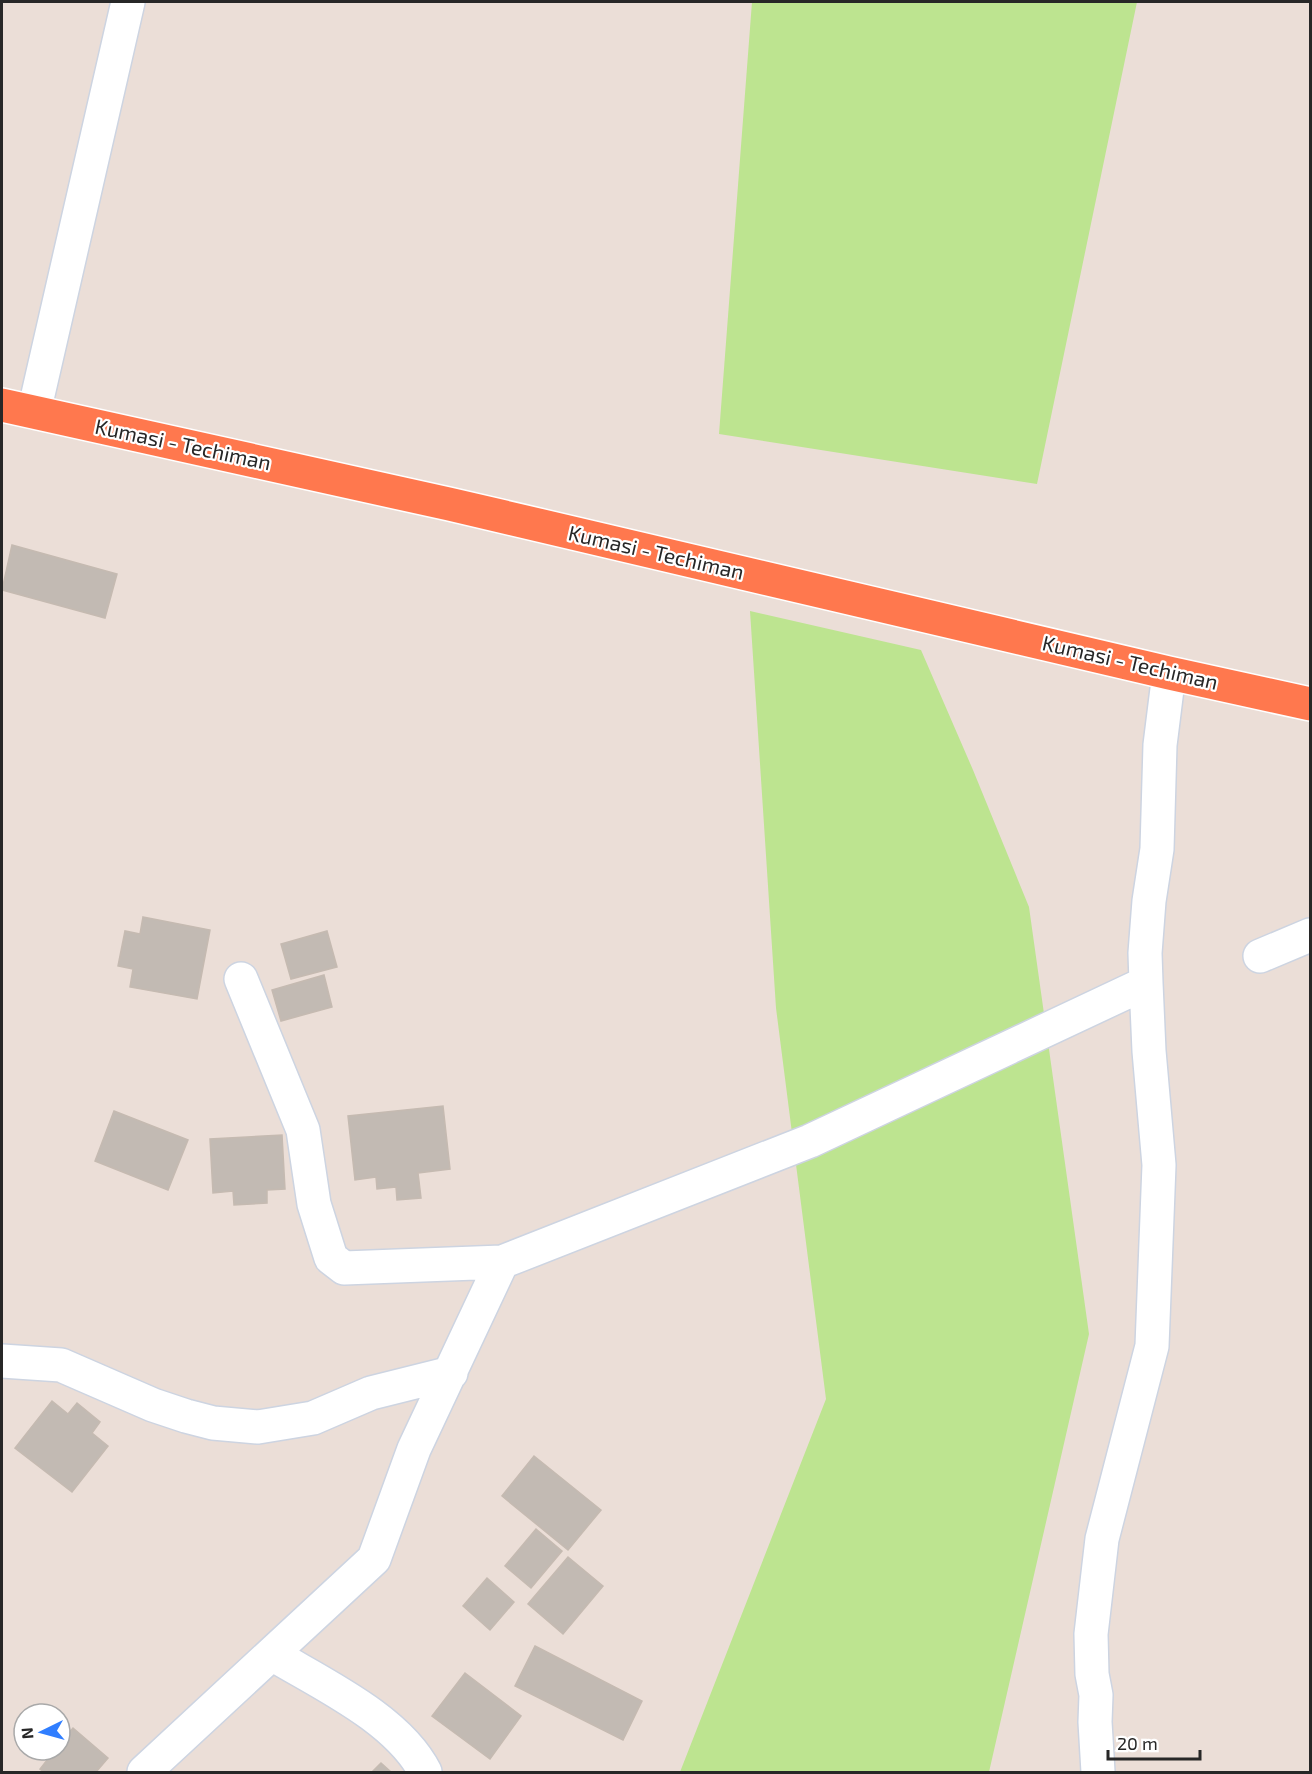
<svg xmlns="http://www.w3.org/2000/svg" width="1312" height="1774" font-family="'Exo 2',sans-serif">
	<rect width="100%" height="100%" fill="#ebded7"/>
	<path fill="#bde490" d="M752,2H1137L1037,484L719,434Z
		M750,611L921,650L973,770L1029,907L1089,1334L989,1772H680L826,1399L776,1008Z"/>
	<path fill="#c2bab3" stroke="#c5bab1" stroke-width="1.5" d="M12,545L117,574L105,618L2,590Z
		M143,917L210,930L197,999L130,987L133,969L118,966L125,931L140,934Z
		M327,931L337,967L291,979L281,944Z
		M324,975L332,1007L281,1021L272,990Z
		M443,1106L450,1169L418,1173L421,1198L397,1200L396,1187L377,1189L376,1177L355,1180L348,1116Z
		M114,1111L188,1140L168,1190L95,1161Z
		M282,1135L285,1189L267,1190V1203L234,1205L233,1191L213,1193L210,1139Z
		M52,1401L68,1414L77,1403L100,1422L92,1433L108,1446L72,1492L15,1448Z
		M534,1456L601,1510L568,1550L502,1496Z
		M536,1529L562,1551L531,1588L505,1566Z
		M568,1557L603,1586L563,1634L528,1604Z
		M487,1578L514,1602L490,1630L463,1606Z
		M535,1646L642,1701L623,1740L515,1686Z
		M465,1673L521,1716L490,1759L432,1716Z
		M73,1728L108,1758L96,1772H44L40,1769L55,1750H60V1744Z
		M381,1763L391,1772H372Z"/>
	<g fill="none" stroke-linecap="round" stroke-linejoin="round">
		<defs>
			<path id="minor" d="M34,412L128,2
				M1260,956L1310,935
				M241,979L303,1130L314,1204L331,1258L344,1268L502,1262
				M2,1361L61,1365L153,1405L186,1416L213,1423L258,1427L313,1418L371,1393L451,1373
				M272,1654C322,1684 398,1719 425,1772
				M144,1772L374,1559L414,1449L502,1262L810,1141L1146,983L1145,953L1149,901L1157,849L1160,745L1169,673
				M1098,1772L1095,1722L1096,1695L1092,1674L1091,1634L1102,1539L1152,1346L1159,1165L1149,1051L1146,983"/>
			<path id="highway" d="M2,405L449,504L1169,673L1310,704"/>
		</defs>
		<use href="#minor" stroke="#cdd4e1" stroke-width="36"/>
		<use href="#highway" stroke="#fff" stroke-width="36"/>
		<use href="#minor" stroke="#fff" stroke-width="33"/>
		<use href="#highway" stroke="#ff784e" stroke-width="33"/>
	</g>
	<g text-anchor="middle" stroke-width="4.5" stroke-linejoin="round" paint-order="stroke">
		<g font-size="21" fill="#272727" stroke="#fff">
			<text transform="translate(183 445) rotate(12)" y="7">Kumasi - Techiman</text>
			<text transform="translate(656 553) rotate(13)" y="7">Kumasi - Techiman</text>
			<text transform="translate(1130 663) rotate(13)" y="7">Kumasi - Techiman</text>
		</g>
	</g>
	<rect width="1312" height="1774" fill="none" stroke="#272727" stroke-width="6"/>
	<g transform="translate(42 1732) rotate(265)"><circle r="28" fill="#ffffff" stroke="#a9a9a9" stroke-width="1.5"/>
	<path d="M0-4.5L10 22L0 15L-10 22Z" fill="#307eff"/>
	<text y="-9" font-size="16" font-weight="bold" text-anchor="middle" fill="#272727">N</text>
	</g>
	<path d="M1108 1750v9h92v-9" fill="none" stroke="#272727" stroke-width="3"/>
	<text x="1117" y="1750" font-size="18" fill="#272727" stroke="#ffffff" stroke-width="4.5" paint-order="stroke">20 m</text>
</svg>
